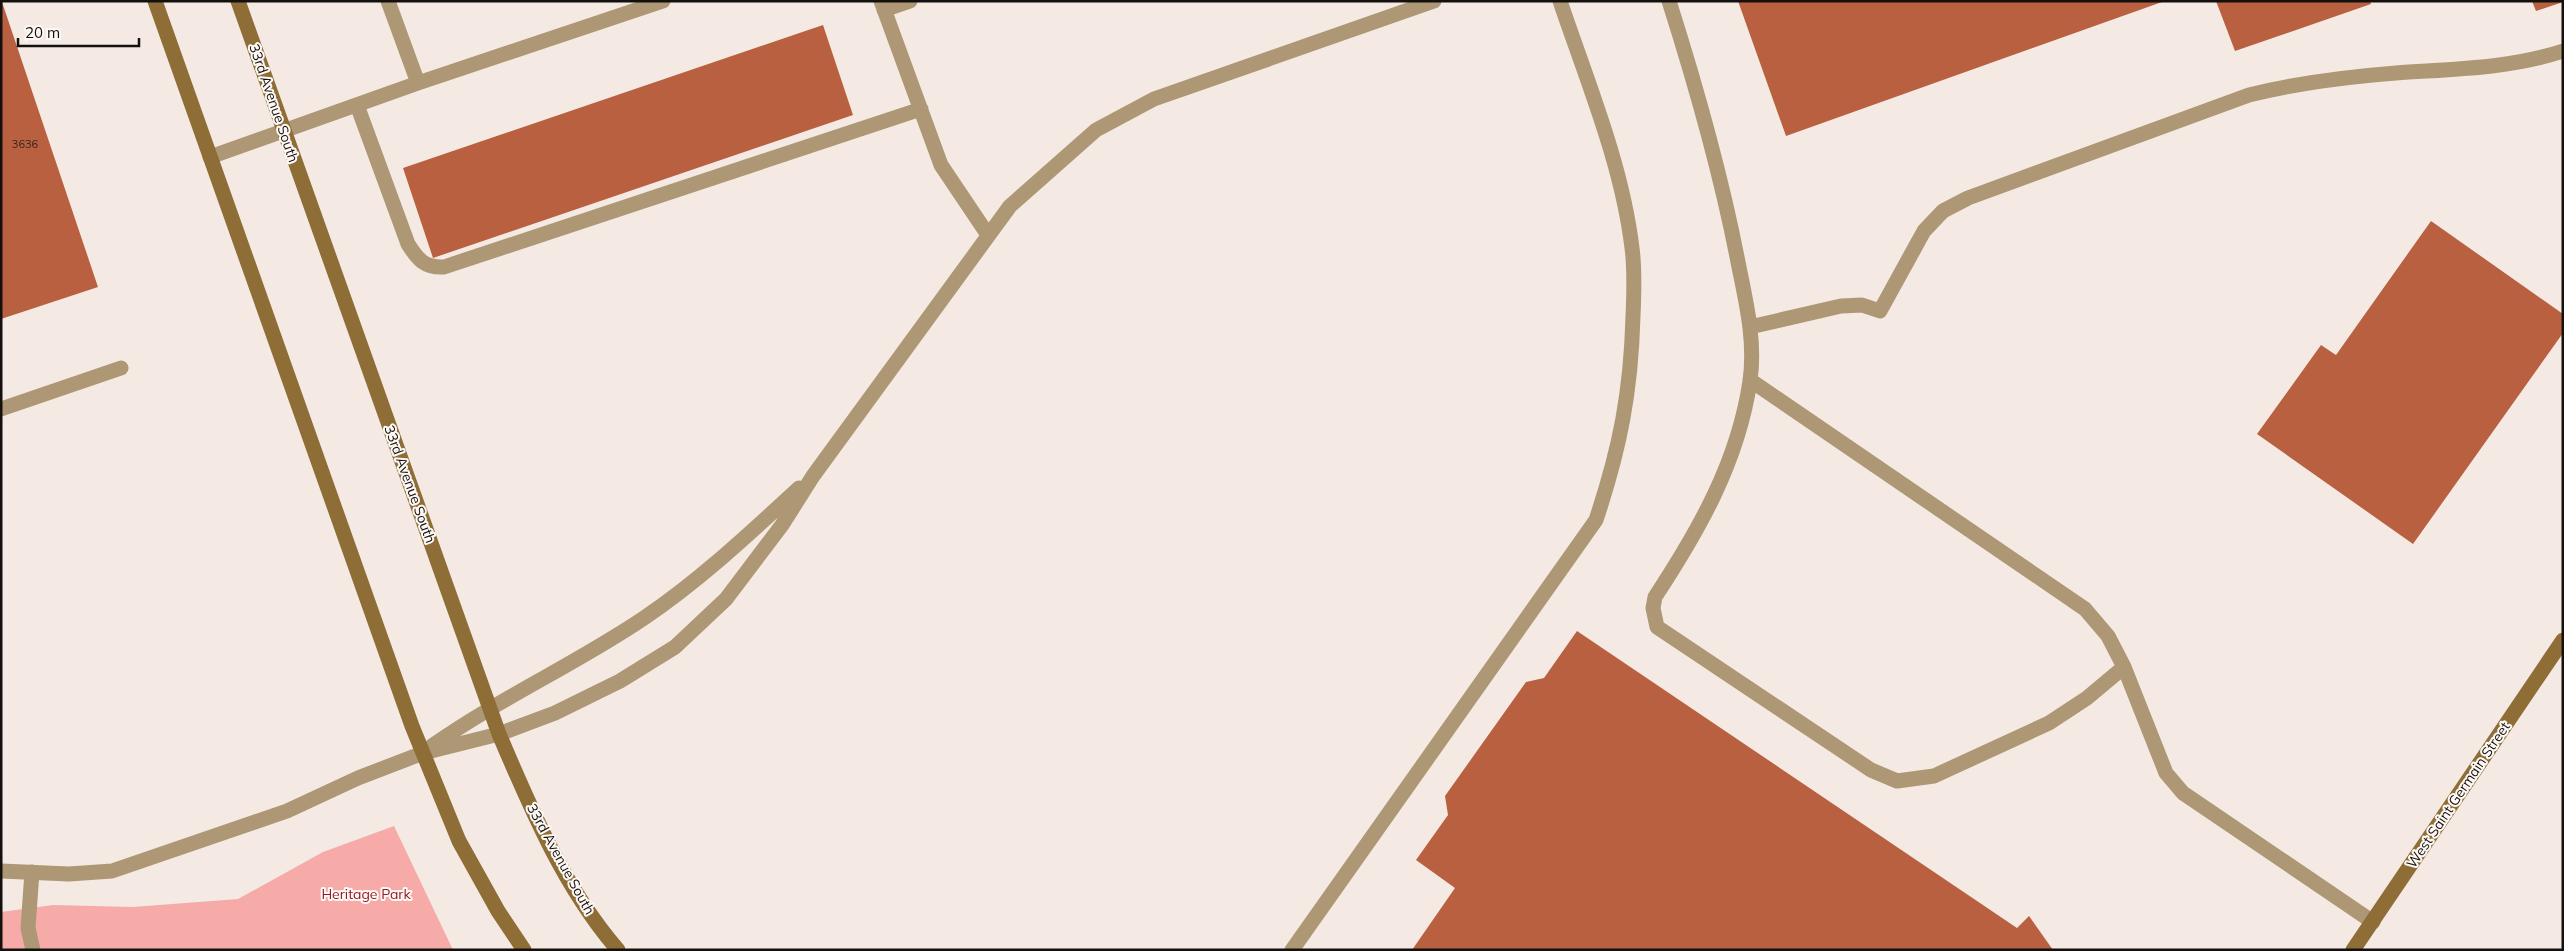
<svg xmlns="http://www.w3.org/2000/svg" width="2564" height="951" font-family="Mulish,sans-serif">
	<rect width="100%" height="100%" fill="#f4eae3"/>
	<path fill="#f6aba9" d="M394,826L453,950H1V912L53,905L133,907L238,899L323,852Z"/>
	<path fill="#b86040" d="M1738,1H2162V2L1786,136Z
		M2216,1H2370L2371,4L2235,51Z
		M2532,1H2563V2L2536,11Z
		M2,2L98,287L1,319V3Z
		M823,25L853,115L433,258L403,168Z
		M2431,221L2563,314V333L2413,544L2257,434L2321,345L2336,355Z
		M1577,631L2017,928L2029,916L2053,950H1412L1455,888L1416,860L1448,815L1445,796L1526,682L1544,678Z"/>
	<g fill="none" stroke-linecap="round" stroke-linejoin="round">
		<path stroke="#ae9774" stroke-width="15" d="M388,1L418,83
			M881,1L941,165L988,235
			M1669,1C1696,86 1720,170 1737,257C1745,298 1756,339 1750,381C1738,462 1699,530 1655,597L1653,608L1657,627L1871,770L1897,781L1934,776L2049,723L2087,698L2124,667
			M884,10L910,1
			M357,105L408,244C418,260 425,268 444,267L921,109
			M210,157L418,83L663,1
			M1750,327L1841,306L1862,305L1880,311L1924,231L1943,211L1968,198L2249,95C2297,83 2346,77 2396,73C2452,69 2509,69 2563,51
			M1750,380L2085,609L2108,636L2124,667L2166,773L2183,793L2373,922
			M1,409L121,368
			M432,746C500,698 576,664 644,618C700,580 749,534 799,488
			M423,753L499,734L555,713L620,681L675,647L726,599L782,525L813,476L1010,206L1096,130L1154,99L1434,1
			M32,872L28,928L33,950
			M1292,950L1596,520C1620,448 1631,392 1633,316C1634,294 1635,270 1632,248C1622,164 1587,81 1560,1"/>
		<path stroke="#ae9774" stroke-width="15" d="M1,871L69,874L112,871L287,811L358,778L423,753"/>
		<path stroke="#8e6d36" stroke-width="15" d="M155,1L412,726L459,841L498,911L524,950
			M238,1L499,734C531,809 564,888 618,950
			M2353,950L2563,640"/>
	</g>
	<g text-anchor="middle" stroke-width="4" stroke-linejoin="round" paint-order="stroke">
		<g font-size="11" fill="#3c241a">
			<text x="25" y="148">3636</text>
		</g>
		<g font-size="14" fill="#13100e" stroke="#fef8f4">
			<text transform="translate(274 103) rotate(71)" y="5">33rd Avenue South</text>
			<text transform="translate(410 484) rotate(70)" y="5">33rd Avenue South</text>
			<text transform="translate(2458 795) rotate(-56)" y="5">West Saint Germain Street</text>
			<text transform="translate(561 859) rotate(61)" y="5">33rd Avenue South</text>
		</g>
		<g font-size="14" fill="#911a27" stroke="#fef8f4">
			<text x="366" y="899">Heritage Park</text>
		</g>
	</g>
	<rect width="2564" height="951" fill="none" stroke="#13100e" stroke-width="5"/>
	<path d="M18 38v8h121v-8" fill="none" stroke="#13100e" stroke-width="2.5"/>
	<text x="25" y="38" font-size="15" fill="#13100e" stroke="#fef8f4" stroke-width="4" paint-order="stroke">20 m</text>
</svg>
